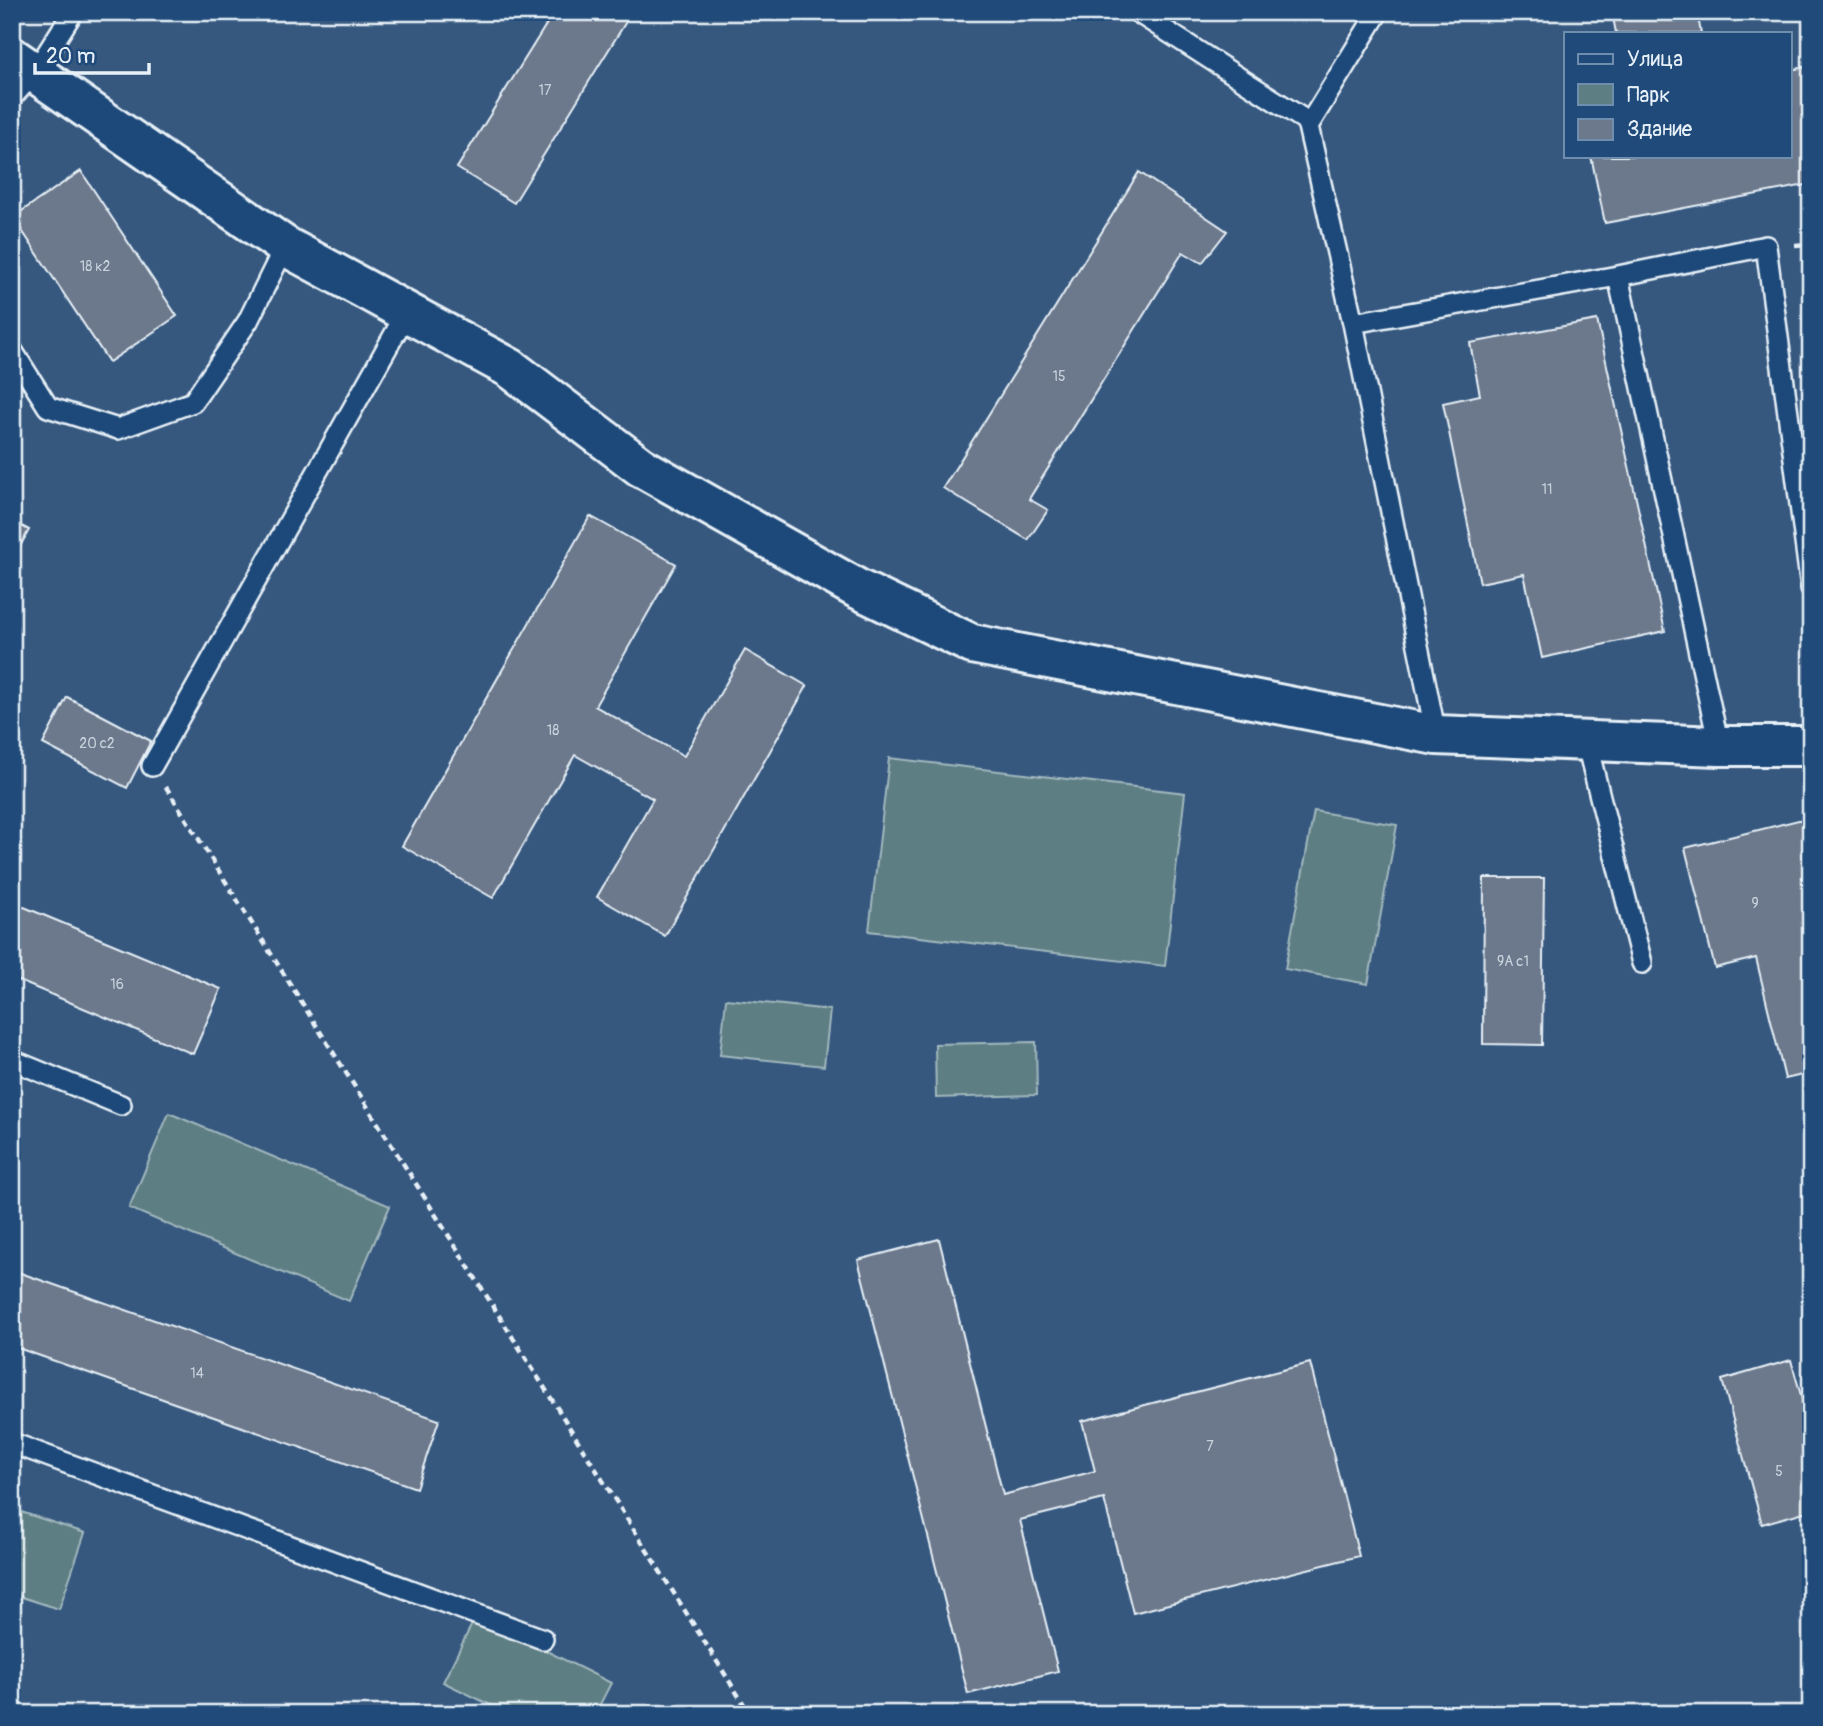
<svg xmlns="http://www.w3.org/2000/svg" width="1823" height="1726" font-family="Pangolin,sans-serif">
	<rect width="100%" height="100%" fill="#36587f"/>
	<filter id="ink" filterUnits="userSpaceOnUse"><feTurbulence type="fractalNoise" baseFrequency=".0143" numOctaves="2"/><feDisplacementMap in="SourceGraphic" scale="14" xChannelSelector="R" yChannelSelector="G"/><feConvolveMatrix kernelMatrix="1 2 1 2 8 2 1 2 1" color-interpolation-filters="sRGB"/></filter>
	<g filter="url(#ink)">
		<path fill="#5d7e83" stroke="#a2b8be" stroke-width="2" d="M889,758L1185,793L1165,966L869,931Z
			M1314,811L1397,825L1368,984L1285,969Z
			M726,999L830,1010L824,1066L720,1055Z
			M1036,1042L1037,1095L936,1098L935,1044Z
			M169,1113L390,1206L349,1301L129,1208Z
			M12,1509L85,1533L59,1609L12,1594Z
			M476,1616L611,1683L595,1714H509L443,1682Z"/>
		<path fill="#6c788b" stroke="#e8f1f8" stroke-width="2" d="M554,12H632L514,203L457,168Z
			M1612,12H1697L1701,33H1616Z
			M1811,66V184L1605,223L1591,156H1790V70Z
			M81,171L177,316L109,362L13,217Z
			M1139,172L1227,231L1202,263L1183,252L1029,499L1048,510L1028,540L943,488Z
			M1597,320L1665,631L1542,658L1524,574L1480,583L1443,403L1480,395L1470,343Z
			M590,516L676,564L595,706L684,756L745,650L807,686L665,936L597,897L653,799L575,755L493,898L402,846Z
			M12,521L29,530L12,561Z
			M67,697L151,741L127,788L43,744Z
			M1811,817V1073L1785,1079L1756,958L1715,968L1685,848Z
			M1484,878H1544L1542,1045L1483,1044Z
			M12,902L221,989L193,1054L12,978Z
			M939,1239L1003,1495L1095,1471L1082,1421L1310,1363L1359,1556L1133,1613L1104,1499L1020,1520L1058,1671L968,1694L858,1260Z
			M12,1270L439,1420L416,1488L12,1346Z
			M1791,1360L1811,1431V1510L1762,1524L1722,1380Z"/>
		<g fill="none" stroke-linecap="round" stroke-linejoin="round">
			<defs>
				<path id="lane" d="M1137,12L1305,120L1308,126
					M1378,12L1308,126L1353,323L1436,735
					M12,97L35,72L73,12
					M1353,323L1618,276
					M12,350L48,407L118,429L193,402L248,321L285,246
					M1586,741L1642,963
					M1719,746L1618,276L1766,246L1811,588
					M152,766L407,312
					M12,1060L121,1105
					M12,1443L543,1639"/>
				<path id="street" d="M12,57L285,246L510,368L641,467L858,589L972,644L1436,735L1719,746H1811"/>
			</defs>
			<use href="#lane" stroke="#e8f1f8" stroke-width="24"/>
			<use href="#street" stroke="#e8f1f8" stroke-width="44"/>
			<path stroke="#e8f1f8" stroke-width="4.5" stroke-dasharray="7 5" stroke-linecap="butt" d="M1795,245L1811,244
				M166,787L750,1714"/>
			<use href="#lane" stroke="#1f4a7a" stroke-width="19"/>
			<use href="#street" stroke="#1f4a7a" stroke-width="38"/>
		</g>
	</g>
	<g text-anchor="middle" stroke-width="7" stroke-linejoin="round" paint-order="stroke">
		<g font-size="14" fill="#c9d3dd">
			<text x="545" y="95">17</text>
			<text x="95" y="271">18 к2</text>
			<text x="1059" y="381">15</text>
			<text x="1547" y="494">11</text>
			<text x="553" y="735">18</text>
			<text x="97" y="748">20 с2</text>
			<text x="1755" y="908">9</text>
			<text x="1513" y="966">9А с1</text>
			<text x="117" y="989">16</text>
			<text x="197" y="1378">14</text>
			<text x="1210" y="1451">7</text>
			<text x="1779" y="1476">5</text>
		</g>
	</g>
	<rect width="1823" height="1726" fill="none" stroke="#1f4a7a" stroke-width="42"/>
	<rect x="21" y="21" width="1781" height="1684" fill="none" stroke="#e8f1f8" stroke-width="2.5" filter="url(#ink)"/>
	<rect x="1564" y="32" width="228" height="126" fill="#1f4a7a" stroke="#6f8dac" stroke-width="2"/>
	<rect x="1578" y="54" width="35" height="10" fill="#1f4a7a" stroke="#6f8dac" stroke-width="2"/>
	<text x="1627" y="66" font-size="21" fill="#e8f1f8">Улица</text>
	<rect x="1578" y="84" width="35" height="21" fill="#5d7e83" stroke="#6f8dac" stroke-width="2"/>
	<text x="1627" y="102" font-size="21" fill="#e8f1f8">Парк</text>
	<rect x="1578" y="119" width="35" height="21" fill="#6c788b" stroke="#6f8dac" stroke-width="2"/>
	<text x="1627" y="136" font-size="21" fill="#e8f1f8">Здание</text>
	<path d="M35 63v10h114v-10" fill="none" stroke="#e8f1f8" stroke-width="3.5"/>
	<text x="46" y="63" font-size="21" fill="#e8f1f8" stroke="#1f4a7a" stroke-width="5" paint-order="stroke">20 m</text>
</svg>
